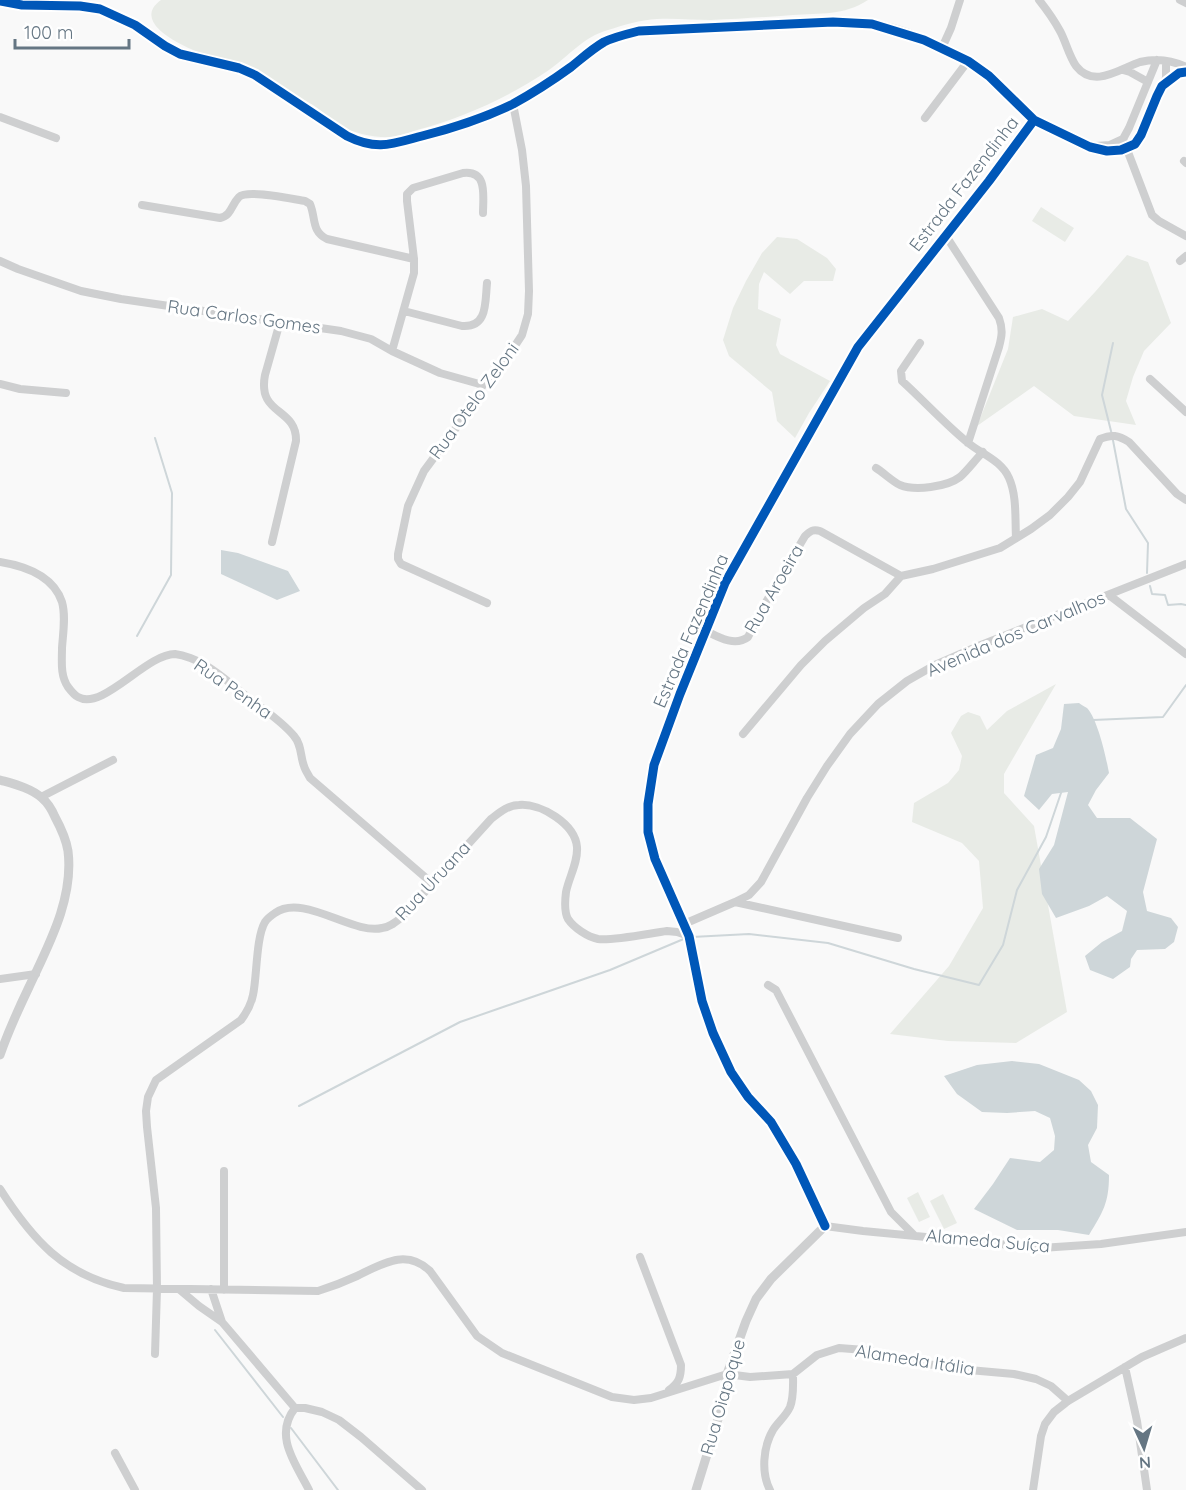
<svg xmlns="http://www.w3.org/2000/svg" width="1186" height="1490" font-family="Quicksand,sans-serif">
	<rect width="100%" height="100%" fill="#f9f9f9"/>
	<path fill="#e8ebe6" d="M161,0H868C843,16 821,13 793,15C766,17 739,19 711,20C693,20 675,18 657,19C640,20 624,25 608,30C583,37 569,56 549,70C509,97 463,118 417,130C405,134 394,138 381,137C366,136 347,131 334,122C327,116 321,110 313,105C306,101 299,99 292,95C279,88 267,78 254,70C242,63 229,61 216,58C196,53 126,25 161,0Z
		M1041,207L1074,228L1065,242L1032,221Z
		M777,237L797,239L827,258L836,269L833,281H804L790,294L764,272L759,284L758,309L781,319L776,345L780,354L830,381L809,413L795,438L777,421L772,392L729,356L723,340L733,308L746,281L762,253Z
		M1127,255L1148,262L1171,323L1144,351L1133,377L1126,401L1136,425L1074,416L1034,386L977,426L1008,349L1013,317L1042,309L1068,321L1095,292Z
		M1056,684L1004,774V793L1034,826L1067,1012L1016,1043L948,1041L890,1034L949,966L983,908L979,861L962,843L912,822L914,803L948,783L959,770L962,756L951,733L961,716L968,712L980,716L987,730L1007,711Z
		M918,1192L930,1217L919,1222L907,1198Z
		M943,1194L957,1223L944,1229L930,1201Z"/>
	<path fill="#ced6d9" d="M221,550L238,553L288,571L300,591L277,600L221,574Z
		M1079,703C1081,705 1084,706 1087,708C1098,720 1106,757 1109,773L1096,790L1088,805L1097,818H1130L1157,839L1143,892L1147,911L1171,918L1178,927L1174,942L1165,949L1137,950L1131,959L1130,967L1113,979L1090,970L1085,956L1102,942L1122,931L1127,911L1107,896L1089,906L1056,918L1042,894L1039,869L1054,845L1068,792L1052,794L1039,810L1024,796L1036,755L1053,748L1061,729L1064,704Z
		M1012,1061L1039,1064L1079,1080L1091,1091L1098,1105L1097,1128L1088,1145L1091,1162L1109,1175C1109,1203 1103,1212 1089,1235L1058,1230H1017L974,1209L993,1184L1010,1158L1040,1162L1054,1150L1055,1136L1050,1118L1035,1111L1007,1113L982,1112L957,1094L944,1076L977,1065Z"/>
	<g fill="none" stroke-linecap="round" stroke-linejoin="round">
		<path stroke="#ced6d9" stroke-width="2" d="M1113,343L1102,395L1112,435L1126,509L1148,543L1147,573
			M1150,586L1152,594L1165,595L1168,605L1181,604L1186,605
			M137,636L171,575L172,493L155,438
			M1093,720L1163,717L1186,685
			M692,937L749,934L828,943L914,969L979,985L1003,945L1017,890L1046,837L1062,790
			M299,1106L460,1022L610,970L686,938
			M215,1330L283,1417
			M291,1428L338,1490"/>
		<path stroke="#cecfd0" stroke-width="8" d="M1039,0C1047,10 1054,20 1060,31C1066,42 1069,56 1076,66C1094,89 1119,69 1140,62C1156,58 1172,60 1186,67
			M1180,0L1186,3
			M942,48L951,28L960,0
			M1123,70L1130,72L1148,82
			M1163,84L1166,78V61
			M0,117L56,138
			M925,118L968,61
			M1034,120C1048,127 1063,133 1077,140C1085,144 1094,149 1103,151C1107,152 1112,151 1117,151C1158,147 1142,80 1186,72
			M1123,139L1152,215L1159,221L1186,236
			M1096,146L1110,145L1123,139L1129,128L1157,60
			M1184,161L1186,163
			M142,205L220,218C232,215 231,205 239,197C247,189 292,199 305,201L310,204C316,218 311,231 327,239L414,259
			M946,236L999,318C1003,329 1002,336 999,347L968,443
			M0,261L18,269L81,291L121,299L341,331L371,339L392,351L440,373L483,385
			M1180,261L1186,256
			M404,311L462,326C488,328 485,302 487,283
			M920,343L901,371L902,381C924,401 944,423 967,442C981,454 1001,460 1009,478C1017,496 1015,519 1016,538
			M392,351L414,273V259L407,201V194L413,188L463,173C488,170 483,196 483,213
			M1150,379L1186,412
			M0,384L20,389L66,393
			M876,468C884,473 892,481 900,485C915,491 947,487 960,477C968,470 975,460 983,452
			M272,542L296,441C297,407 257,416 265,375L280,322
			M0,562C25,566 53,575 62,602C66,616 63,633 62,648C62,661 60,675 68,687C71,691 74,695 78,697C103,711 146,654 175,654C184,655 197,660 205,665C219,673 232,685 245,695C261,708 281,720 294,736C302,745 300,756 304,766C305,770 308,774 310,778L433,884
			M901,576L933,569L1000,548L1031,529L1050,515L1068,497L1080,482L1100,439C1112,434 1118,435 1129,442L1177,494L1186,500
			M1109,595L1186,654
			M487,603L401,564L398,559V554L408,506L424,471L467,413L483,385L503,364L522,335L528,314L529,291L526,186L522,150L513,104
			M706,631C718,637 735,647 748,637L766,602L805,536C810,531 813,529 820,531L901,576
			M743,734L801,665L825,641L864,608L885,594L901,576
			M41,797L113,760
			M735,902L898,938
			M684,924L735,902L749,895L761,882L807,798L827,766L850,734L878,704L907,681L935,665L981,645L1186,564
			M0,979L36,974
			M768,985L776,990L891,1212L914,1235
			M0,1189C32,1239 63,1275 124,1288L318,1291C331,1287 344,1282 357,1276C382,1264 406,1248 430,1271L477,1336L502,1353L612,1397L634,1400L651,1398L727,1374L750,1377L793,1374L817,1355L839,1348L865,1350L927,1364L969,1370L1014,1374L1036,1379L1051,1386L1068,1401
			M825,1226L863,1231L1041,1248L1101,1244L1186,1232
			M640,1257L681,1365C681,1377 679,1383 669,1390
			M211,1289L222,1322L295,1408
			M180,1290L199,1306L222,1322
			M224,1290V1171
			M155,1354L157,1289L156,1208L147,1127L146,1111L148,1097L156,1080L241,1020C247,1012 251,1005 253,995C257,977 256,937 265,922C267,919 272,915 275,913C303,893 353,935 382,928C390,927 396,922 402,917L491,819C499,813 508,805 519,805C541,803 575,824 577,847C578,863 569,877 566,892C565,900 564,912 568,919C574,928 588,937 598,939C613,941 651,933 667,931L677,932L689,936
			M1125,1367L1137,1421L1147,1490
			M115,1453L135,1490
			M309,1490C296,1464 273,1436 295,1408H305L322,1412L339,1420L361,1437L422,1490
			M770,1490C761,1473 763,1447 773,1430C778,1422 786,1416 790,1407C794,1397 793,1384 793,1374
			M1033,1490L1041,1436L1045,1424L1054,1412L1068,1401L1142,1357L1186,1338"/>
		<path stroke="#cecfd0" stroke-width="9" d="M0,1L22,5L80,6L100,9L135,25L165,46L180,54L239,68L255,75L347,136C377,151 392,144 422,136C453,127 485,118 513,103C531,94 550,82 567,69C579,61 591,49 604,42C620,34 639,31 657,30C700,28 743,26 785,24C814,22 844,19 872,24C908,29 960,53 988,75C1004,88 1019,105 1034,120L989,181L858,347L725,583L680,694L654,765L648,804V832L655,859L689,936L702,1001L713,1033L731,1072L748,1097L771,1122L796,1164L825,1226L771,1279L756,1299L746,1321L727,1374L723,1403L696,1490
			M0,780C14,784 31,788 42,798C48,803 52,810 55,817C61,828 66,839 68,851C74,899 48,946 29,987C18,1010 8,1032 0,1055"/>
		<defs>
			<path id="cycleway" d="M0,1L22,5L80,6L100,9L135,25L165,46L180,54L239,68L255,75L347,136C377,151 392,144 422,136C453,128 484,118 513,104C533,93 553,80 571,67C581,59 592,49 604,42C614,37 627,34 639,31L833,22L872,24L924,40L968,61L989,76L1034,120L1090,147L1107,151L1121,150L1135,144L1141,135L1157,96L1162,86L1179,73L1186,72
				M825,1226L796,1164L771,1122L748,1097L731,1072L713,1033L702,1001L689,936L655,859L648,832V804L654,765L680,694L725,583L858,347L989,181L1034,120"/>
		</defs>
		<use href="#cycleway" stroke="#fff" stroke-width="13"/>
		<use href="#cycleway" stroke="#0057b8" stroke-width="9"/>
	</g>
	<g text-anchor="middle" stroke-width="6" stroke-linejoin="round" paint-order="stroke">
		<g font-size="18" fill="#657683" stroke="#fff">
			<text transform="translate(964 184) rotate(-52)" y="6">Estrada Fazendinha</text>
			<text transform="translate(244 317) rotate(8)" y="6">Rua Carlos Gomes</text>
			<text transform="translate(474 401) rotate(-54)" y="6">Rua Otelo Zeloni</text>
			<text transform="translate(774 589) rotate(-60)" y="6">Rua Aroeira</text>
			<text transform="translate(691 631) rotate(-67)" y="6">Estrada Fazendinha</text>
			<text transform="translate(1016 634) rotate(-23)" y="6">Avenida dos Carvalhos</text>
			<text transform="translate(233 689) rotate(35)" y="6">Rua Penha</text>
			<text transform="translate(433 881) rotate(-47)" y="6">Rua Uruana</text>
			<text transform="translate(988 1241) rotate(5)" y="6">Alameda Suíça</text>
			<text transform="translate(915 1360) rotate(9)" y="6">Alameda Itália</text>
			<text transform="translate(723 1397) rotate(-74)" y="6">Rua Oiapoque</text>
		</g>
	</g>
	<g transform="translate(1144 1448) rotate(176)" stroke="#ffffff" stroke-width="4.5" paint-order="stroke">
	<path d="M0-4.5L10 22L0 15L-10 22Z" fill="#657683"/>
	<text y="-9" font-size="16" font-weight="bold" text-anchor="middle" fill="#657683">N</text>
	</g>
	<path d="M15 39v9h114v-9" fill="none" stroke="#657683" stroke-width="3"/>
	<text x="24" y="39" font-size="18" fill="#657683" stroke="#ffffff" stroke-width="4.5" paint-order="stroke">100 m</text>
</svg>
